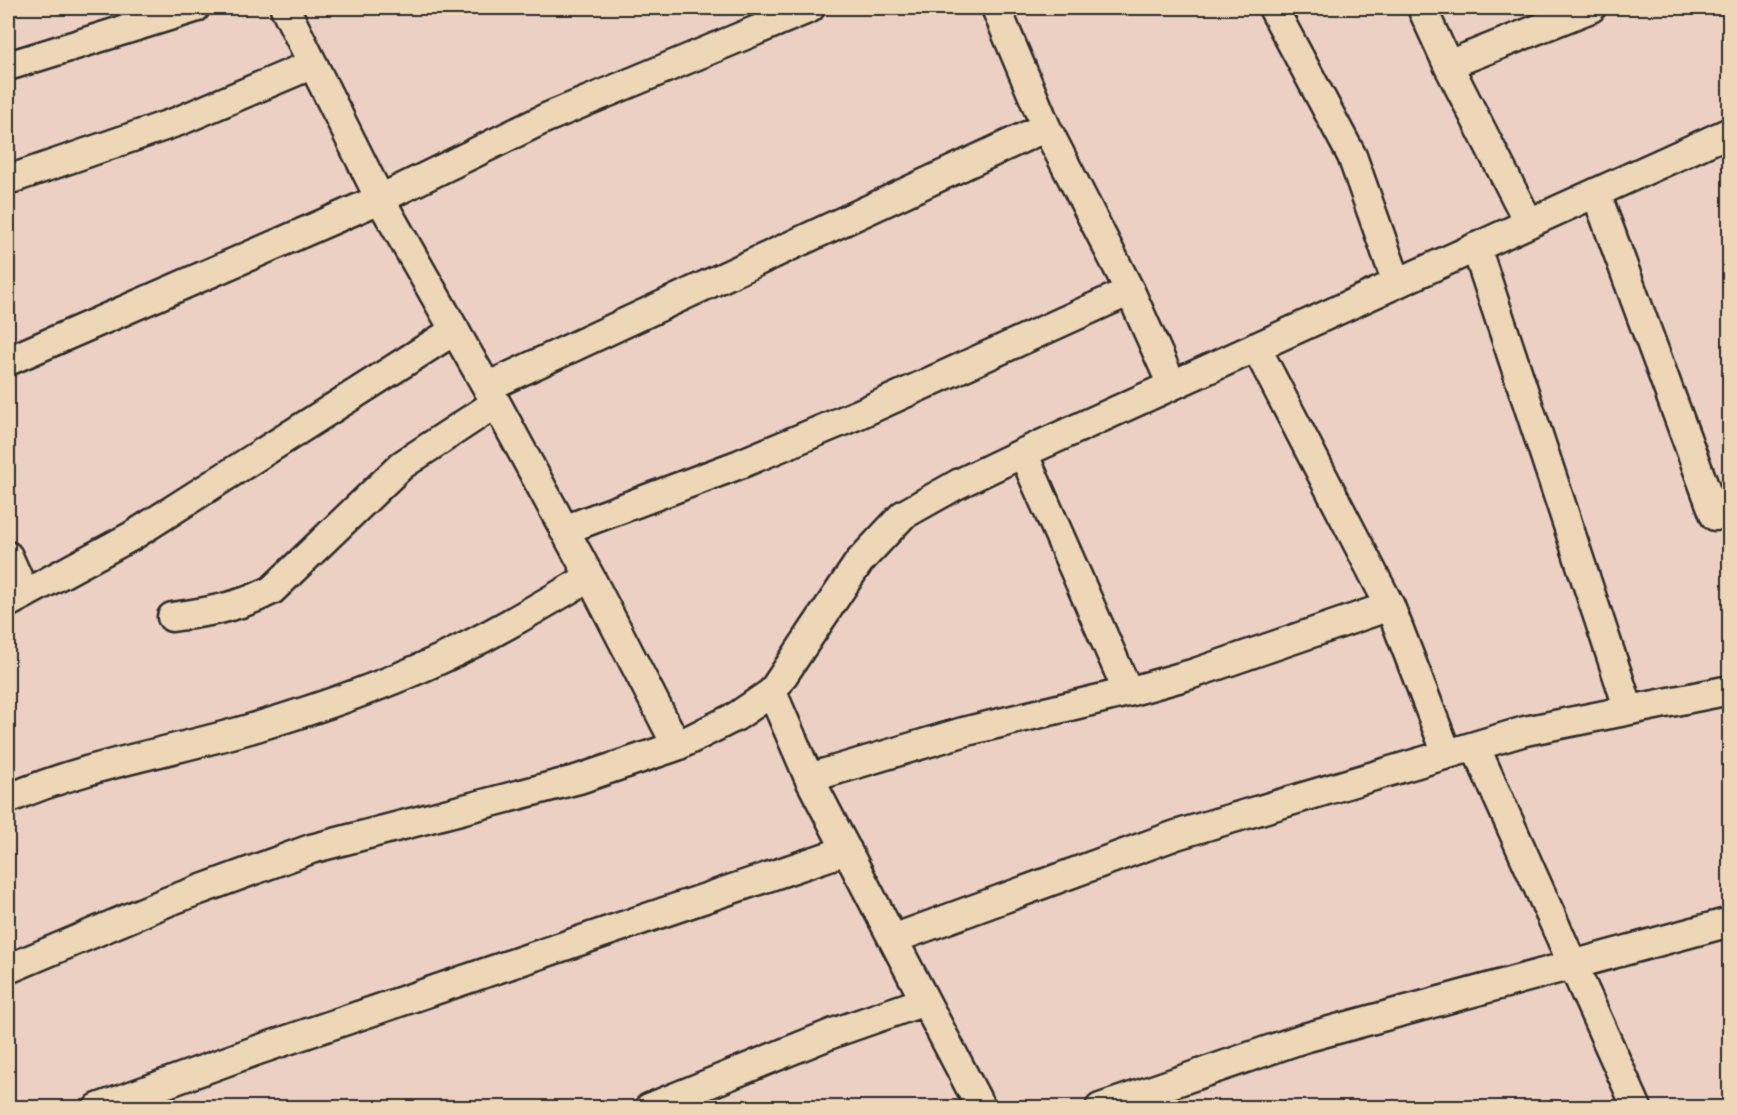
<svg xmlns="http://www.w3.org/2000/svg" width="1737" height="1115" font-family="Delius,sans-serif">
	<rect width="100%" height="100%" fill="#edd0c4"/>
	<filter id="ink" filterUnits="userSpaceOnUse"><feTurbulence type="fractalNoise" baseFrequency=".0167" numOctaves="2"/><feDisplacementMap in="SourceGraphic" scale="12" xChannelSelector="R" yChannelSelector="G"/><feConvolveMatrix kernelMatrix="1 2 1 2 8 2 1 2 1" color-interpolation-filters="sRGB"/></filter>
	<g filter="url(#ink)">
		<g fill="none" stroke-linecap="round" stroke-linejoin="round">
			<defs>
				<path id="minor" d="M285,8L380,199L496,403L590,577L677,746
					M996,8L1046,127
					M1273,8L1352,156L1397,283
					M1422,8L1448,65L1529,223
					M1448,65L1591,8
					M8,66L195,8
					M8,180L179,121L313,64
					M1596,193L1715,516
					M1476,247L1629,710
					M1256,347L1390,606L1447,754
					M8,361L380,199L546,118L810,8
					M487,387L1046,127L1130,291L1172,385
					M1023,453L1128,692
					M564,530L740,464L859,414L1130,291
					M8,556L25,594
					M8,603L132,536L455,330
					M172,617C208,612 240,607 272,590L402,465L496,403
					M772,692L809,778L981,1108
					M1475,746L1637,1108
					M809,778L963,732L1128,692L1192,674L1390,606
					M8,799C87,764 173,752 256,727C320,708 383,686 443,658C494,634 542,605 590,577
					M893,939L1176,835L1525,731L1730,690
					M8,969L169,901L311,849L579,779L677,746L737,716L772,692L859,562L903,515L958,484L1023,453L1730,132
					M98,1108L255,1051L847,850
					M649,1108L836,1032L925,1001
					M1100,1108L1304,1038L1730,922"/>
			</defs>
			<use href="#minor" stroke="#2b2b2b" stroke-width="33"/>
			<use href="#minor" stroke="#eed7b7" stroke-width="28"/>
		</g>
	</g>
	<rect width="1737" height="1115" fill="none" stroke="#eed7b7" stroke-width="30"/>
	<rect x="15" y="15" width="1707" height="1085" fill="none" stroke="#2b2b2b" stroke-width="2" filter="url(#ink)"/>
</svg>
